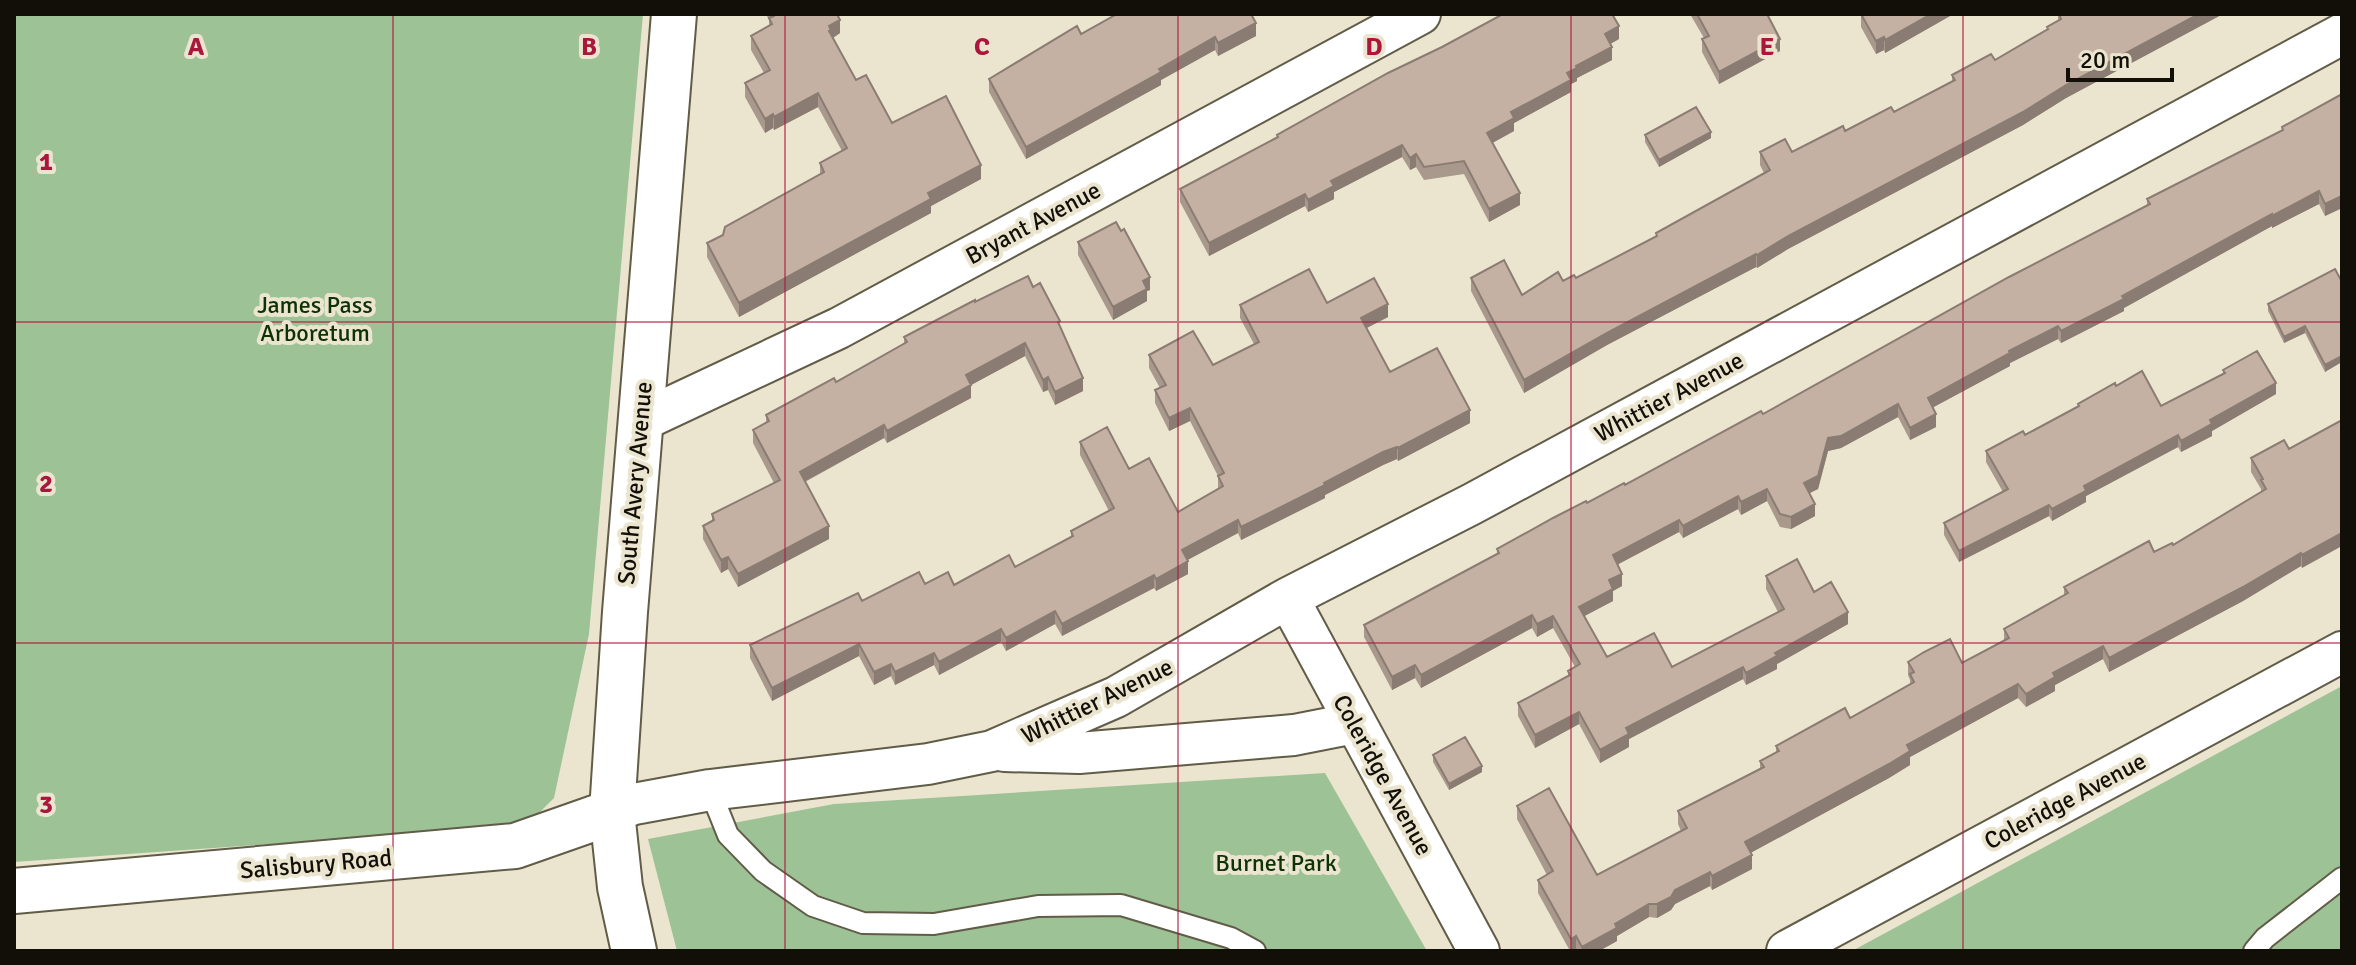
<svg xmlns="http://www.w3.org/2000/svg" width="2356" height="965" font-family="Signika,sans-serif">
	<rect width="100%" height="100%" fill="#ebe5cf"/>
	<path fill="#9dc295" d="M14,14H643L589,634L554,798L533,819L500,828L14,862Z
		M2342,686V951H1852Z
		M1325,773L1427,951H677L648,839L834,804Z"/>
	<g fill="none" stroke-linecap="round" stroke-linejoin="round">
		<defs>
			<path id="service" d="M710,790L728,835L763,871L813,906L863,923L934,924L1038,906L1121,905L1231,938L1255,951
				M2254,951L2265,938L2342,878"/>
			<path id="minor" d="M641,421L839,328L1420,14
				M1288,598L1479,951
				M1004,751L1079,753L1294,735L1355,723
				M612,812L634,804L710,790L928,764L992,751L1116,697L1288,598L1472,504L2342,34
				M1787,951L2342,652"/>
			<path id="tertiary" d="M14,891L515,846L612,812
				M634,951L620,887L612,812L625,612L674,14"/>
		</defs>
		<use href="#service" stroke="#615c48" stroke-width="24"/>
		<use href="#minor" stroke="#615c48" stroke-width="44"/>
		<use href="#tertiary" stroke="#615c48" stroke-width="48"/>
		<use href="#service" stroke="#fff" stroke-width="20"/>
		<use href="#minor" stroke="#fff" stroke-width="40"/>
		<use href="#tertiary" stroke="#fff" stroke-width="44"/>
	</g>
	<path fill="#a9988c" d="M766,14H837L840,33L833,38L856,80L892,123L981,179L931,206V213L739,317L707,257V243L723,235L820,174V163L842,151L818,107L774,130L773,128L765,133L745,97V83L764,73L751,50V36L769,26V20Z
		M1690,14H1767L1780,51L1719,84L1702,52V39L1704,38Z
		M1861,14H1950V16L1885,53L1884,50L1876,54L1861,27Z
		M2058,14H2223L2066,98L2023,125L1788,249L1757,268L1756,267L1607,345L1524,393L1471,291V278L1522,295L1576,278L1656,236V233L1764,173L1760,165V152H1792L1894,112L1952,81V75L1995,60L2047,30V27L2058,21Z
		M1081,34L1256,36L1218,56L1215,50L1161,80V85L1026,159L989,92V79Z
		M1619,39L1610,44L1612,60L1577,78V81L1571,84V92L1514,123V131L1492,143L1520,205L1489,222L1464,174L1424,180L1416,167L1410,170L1402,157L1334,192V199L1308,212L1305,206L1209,256L1180,202V189L1277,138V135Z
		M2342,94V208L2325,216L2319,204L2272,228V226L2124,308V311L2061,343L2058,339L2010,363V366L1932,408L1936,427L1910,440L1898,417L1841,448L1828,451L1818,489L1809,493L1815,516L1791,529L1780,527L1767,501L1741,515L1738,509L1683,538L1679,532L1618,564L1622,586L1613,591V601L1584,616L1607,657L1672,667L1778,612L1766,589V576L1814,592L1848,624L1777,664V669L1746,685L1743,679L1629,739V747L1600,763L1579,724L1535,748L1518,716V703L1568,676V671L1575,667L1553,628L1537,637L1532,628L1421,688L1415,678L1392,690L1364,637V625L1497,554V549L1763,414L2147,205V199L2282,131V127Z
		M1645,135L1711,138L1659,167L1645,142Z
		M1078,242L1150,290L1147,291V301L1113,320L1078,255Z
		M2342,282L2325,372L2305,333L2284,343L2268,311V304Z
		M1033,287L1060,327L1083,391L1055,405L1048,390L1043,392L1025,356L971,385V398L887,443L884,438L805,482L829,539L738,587L728,569L721,573L703,539V526L712,521V514L774,483L753,443V430L766,423V415L836,382L904,343V337L975,302Z
		M1327,303L1388,317L1366,328L1390,372L1470,423L1398,461L1397,459L1383,465L1325,495V498L1241,540L1238,533L1187,560L1188,574L1156,591L1154,588L1062,636L1055,624L1006,651L1001,642L939,675L934,665L895,685L891,676L874,685L859,656L772,701L750,658V645L862,601L925,584L954,585L1015,567L1071,538V531L1109,511L1080,455V442L1129,469L1178,512L1218,489V476L1190,421L1169,431L1155,403V390L1160,388L1149,368V355L1213,365L1254,344L1240,318V305Z
		M2223,370L2276,394L2212,431V436L2181,452L2178,447L2086,496V502L2052,521L2049,516L1959,562L1944,535V523L2003,492L1986,462V451L2025,435L2078,407V404L2116,386L2161,406L2223,374Z
		M2342,420L2302,568L2301,566L2243,601L2109,672L2103,659L2055,685V691L2026,707L2018,698L1910,757V765L1889,778L1750,853L1752,869L1712,890L1710,886L1675,904L1671,910L1657,918L1649,917L1617,936V941L1599,951H1577L1576,950L1570,951L1538,893V880L1547,875L1517,819V806L1597,875L1681,831L1678,824V811L1760,769V761L1776,753V746L1850,718L1910,684V680L1908,675V662L1962,663L2004,640V629L2064,595V587L2173,545L2261,492V489L2251,472V458L2289,449Z
		M1433,755L1482,772L1449,790L1433,762Z"/>
	<path fill="#8a7c72" d="M1931,14H1950V16L1885,53V40Z
		M2199,14H2223L2066,98L2023,125L1788,249L1757,268V255L1788,236Z
		M840,20V33L831,39V43L829,26Z
		M1256,23V36L1218,56V43Z
		M1619,26V39L1605,47V34Z
		M1215,37V50L1161,80V85L1026,159V147Z
		M1884,37V50L1876,54V41Z
		M1780,39V51L1719,84V72Z
		M1612,47V60L1577,78V81L1571,84V92L1514,123V131L1487,146V133L1511,112L1567,73L1576,66Z
		M818,93V107L774,130V117Z
		M773,114V128L765,133V119Z
		M1711,132V138L1659,167V160Z
		M1402,145V157L1334,192V199L1308,212V200L1331,181Z
		M1416,154V167L1410,170V158Z
		M981,165V179L931,206V213L739,317V303L928,193Z
		M2319,191V204L2272,228V216Z
		M1520,193V205L1489,222V209Z
		M1305,194V206L1209,256V243Z
		M2342,196V208L2325,216V204Z
		M2272,214V226L2124,308V311L2061,343V331Z
		M1756,254V267L1607,345L1524,393V380L1607,333Z
		M1150,277V290L1147,291V301L1113,320V307L1143,281Z
		M1388,304V317L1361,331V318Z
		M2058,326V339L2010,363V366L1928,410V398L2009,351Z
		M2305,326V333L2284,343V337Z
		M1025,343V356L971,385V398L887,443V431L966,375Z
		M2342,356V362L2325,372V365Z
		M1048,377V390L1043,392V380Z
		M1083,378V391L1055,405V392Z
		M2276,383V394L2212,431V436L2181,452V441L2210,420Z
		M1898,404V417L1841,448L1828,451L1818,489L1804,496V483L1828,438Z
		M1190,408V421L1169,431V418Z
		M1470,410V423L1398,461V448Z
		M1936,414V427L1910,440V428Z
		M884,425V438L800,484V472Z
		M2178,435V447L2086,496V502L2052,521V509L2084,486Z
		M1397,447V459L1383,465L1325,495V498L1241,540V527L1324,483L1383,452Z
		M1767,489V501L1741,515V502Z
		M1738,496V509L1683,538V526Z
		M1815,504V516L1791,529V517Z
		M2049,505V516L1959,562V551Z
		M1238,520V533L1182,563V550Z
		M1679,520V532L1613,567V555Z
		M829,526V539L738,587V574Z
		M2342,533V546L2302,568V555Z
		M2301,553V566L2243,601L2109,672V658Z
		M728,557V569L721,573V560Z
		M1188,561V574L1156,591V579Z
		M1622,574V586L1613,591V601L1579,619V607L1609,580Z
		M1154,575V588L1062,636V624Z
		M1055,611V624L1006,651V638Z
		M1848,612V624L1777,664V669L1746,685V673L1775,653Z
		M1532,615V628L1421,688V675Z
		M1553,616V628L1537,637V624Z
		M1001,629V642L939,675V662Z
		M859,644V656L772,701V688Z
		M2103,646V659L2055,685V691L2026,707V694L2053,673Z
		M934,653V665L895,685V672Z
		M891,664V676L874,685V672Z
		M1415,665V678L1392,690V677Z
		M1743,667V679L1629,739V747L1600,763V750L1626,728Z
		M2018,684V698L1910,757V765L1889,778L1745,856V842L1907,745Z
		M1579,712V724L1535,748V735Z
		M1482,766V772L1449,790V784Z
		M1752,855V869L1712,890V876Z
		M1710,872V886L1675,904L1671,910L1657,918V904L1675,890Z
		M1649,904V917L1617,936V941L1599,951H1582V947L1615,924Z
		M1576,936V950L1571,951V939Z"/>
	<path fill="#c5b1a3" stroke="#8a7c72" stroke-width="2" d="M774,14H837L840,20L829,26L831,30L829,31L856,80L866,75L892,123L946,96L981,165L928,193L931,199L739,303L707,243L723,235L725,227L824,172L820,163L847,148L818,93L774,117L773,114L765,119L745,83L770,70L751,36L772,24L769,18L774,16Z
		M1117,14H1251L1256,23L1218,43L1215,37L1159,69L1161,72L1026,147L989,79L1077,26L1081,34Z
		M1503,14H1612L1619,26L1605,34L1612,47L1576,66L1577,68L1567,73L1571,80L1511,112L1514,118L1487,133L1520,193L1489,209L1464,161L1424,167L1416,154L1410,158L1402,145L1331,181L1334,186L1308,200L1305,194L1209,243L1180,189L1278,137L1277,135L1388,73L1442,47Z
		M1697,14H1767L1780,39L1719,72L1702,39L1709,36Z
		M1861,14H1931L1885,40L1884,37L1876,41Z
		M2059,14H2199L2066,85L2023,112L1788,236L1757,255L1756,254L1607,333L1524,380L1471,278L1504,260L1522,295L1558,272L1563,281L1574,275L1576,278L1657,236L1656,233L1770,170L1760,152L1785,139L1792,152L1843,126L1845,131L1891,107L1894,112L1955,80L1952,75L1991,54L1995,60L2048,29L2047,27L2061,19Z
		M2342,94V196L2325,204L2319,191L2272,216V214L2122,296L2124,299L2061,331L2058,326L2009,351L2010,353L1928,398L1936,414L1910,428L1898,404L1841,436L1828,438L1818,476L1804,483L1815,504L1791,517L1780,514L1767,489L1741,502L1738,496L1683,526L1679,520L1613,555L1622,574L1609,580L1613,589L1579,607L1607,657L1654,633L1672,667L1784,609L1766,576L1797,559L1814,592L1831,582L1848,612L1775,653L1777,656L1746,673L1743,667L1626,728L1629,734L1600,750L1579,712L1535,735L1518,703L1570,675L1568,671L1580,664L1553,616L1537,624L1532,615L1421,675L1415,665L1392,677L1364,625L1499,553L1497,549L1553,518L1586,501L1587,503L1624,483L1625,485L1761,411L1763,414L2009,277L2150,204L2147,199L2283,130L2282,127Z
		M1696,107L1711,132L1659,160L1645,135Z
		M1116,222L1121,231L1124,229L1150,277L1143,281L1147,289L1113,307L1078,242Z
		M1309,269L1327,303L1374,278L1388,304L1361,318L1390,372L1437,348L1470,410L1398,448L1397,447L1383,452L1324,483L1325,485L1241,527L1238,520L1182,550L1188,561L1156,579L1154,575L1062,624L1055,611L1006,638L1001,629L939,662L934,653L895,672L891,664L874,672L859,644L772,688L750,645L858,593L862,601L919,572L925,584L948,572L954,585L1009,555L1015,567L1073,536L1071,531L1114,508L1080,442L1107,427L1129,469L1149,458L1178,512L1223,486L1218,476L1224,473L1190,408L1169,418L1155,390L1166,385L1149,355L1193,331L1213,365L1259,342L1240,305Z
		M2335,269L2342,282V356L2325,365L2305,326L2284,337L2268,304Z
		M1028,276L1033,287L1040,283L1060,321L1058,322L1083,378L1055,392L1048,377L1043,380L1025,343L966,375L971,385L887,431L884,425L800,472L829,526L738,574L728,557L721,560L703,526L714,520L712,514L780,480L753,430L769,421L766,415L834,378L836,382L907,342L904,337L975,300V302Z
		M2257,351L2276,383L2210,420L2212,424L2181,441L2178,435L2084,486L2086,491L2052,509L2049,505L1959,551L1944,523L2008,489L1986,451L2023,431L2025,435L2079,406L2078,404L2115,383L2116,386L2142,371L2161,406L2225,373L2223,370Z
		M2342,420V533L2302,555L2301,553L2243,587L2109,658L2103,646L2053,673L2055,677L2026,694L2018,684L1907,745L1910,751L1889,764L1745,842L1752,855L1712,876L1710,872L1675,890L1671,897L1657,904H1649L1615,924L1617,928L1582,947L1576,936L1571,939L1538,880L1553,871L1517,806L1549,788L1597,875L1687,828L1678,811L1764,767L1760,761L1779,751L1776,746L1845,708L1850,718L1914,682L1910,674L1914,672L1908,662L1924,652L1950,639L1962,663L2009,638L2004,629L2068,593L2064,587L2149,541L2154,552L2172,543L2173,545L2266,489L2261,480L2263,479L2251,458L2284,440L2289,449Z
		M1465,737L1482,766L1449,784L1433,755Z"/>
	<path fill="none" stroke="#ab163d" stroke-width="2" stroke-opacity="0.55" d="M393,14V951M785,14V951M1178,14V951M1571,14V951M1963,14V951M14,322H2342M14,643H2342"/>
	<g text-anchor="middle" stroke-width="8" stroke-linejoin="round" paint-order="stroke">
		<g font-size="24" fill="#110f08" stroke="#ebe5cf">
			<text transform="translate(1033 223) rotate(-28)" y="8">Bryant Avenue</text>
			<text transform="translate(1669 397) rotate(-28)" y="8">Whittier Avenue</text>
			<text transform="translate(635 483) rotate(-85)" y="8">South Avery Avenue</text>
			<text transform="translate(1097 701) rotate(-26)" y="8">Whittier Avenue</text>
			<text transform="translate(1383 775) rotate(61)" y="8">Coleridge Avenue</text>
			<text transform="translate(2065 801) rotate(-28)" y="8">Coleridge Avenue</text>
			<text transform="translate(316 864) rotate(-5)" y="8">Salisbury Road</text>
		</g>
		<g font-size="24" fill="#0e3206" stroke="#ebe5cf">
			<text x="315" y="313">James Pass<tspan x="315" dy="28">Arboretum</tspan></text>
			<text x="1276" y="871">Burnet Park</text>
		</g>
	</g>
	<g font-size="26" text-anchor="middle" font-weight="bold" fill="#ab163d" stroke="#ebe5cf" stroke-width="8" stroke-linejoin="round" paint-order="stroke">
		<text x="196" y="55">A</text>
		<text x="589" y="55">B</text>
		<text x="982" y="55">C</text>
		<text x="1374" y="55">D</text>
		<text x="1767" y="55">E</text>
		<text x="46" y="170">1</text>
		<text x="46" y="492">2</text>
		<text x="46" y="813">3</text>
	</g>
	<rect width="2356" height="965" fill="none" stroke="#110f08" stroke-width="32"/>
	<path d="M2068 68v12h104v-12" fill="none" stroke="#110f08" stroke-width="4"/>
	<text x="2080" y="68" font-size="24" fill="#110f08" stroke="#ebe5cf" stroke-width="6" paint-order="stroke">20 m</text>
</svg>
